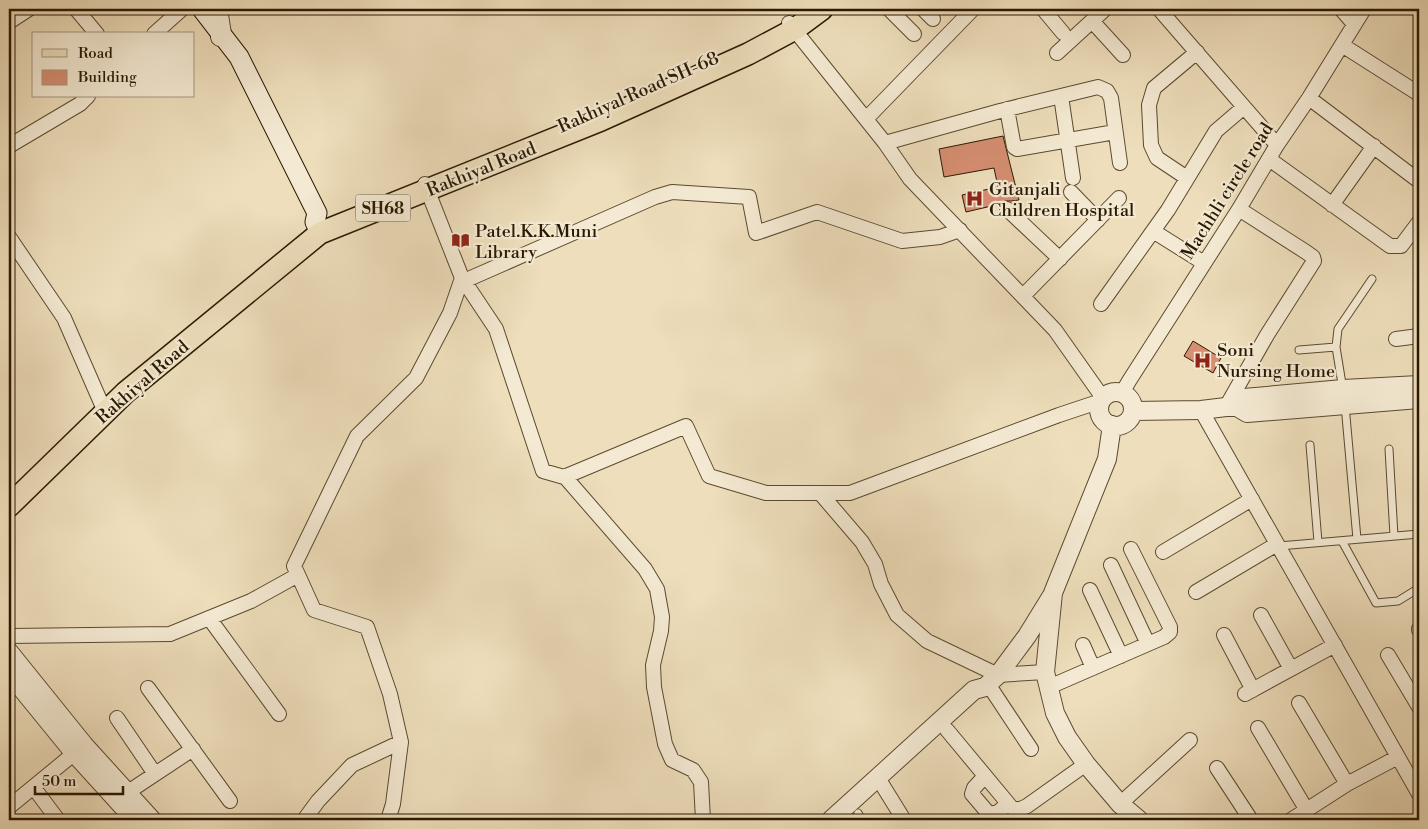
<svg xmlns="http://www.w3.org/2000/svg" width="1428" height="829" font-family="'Libre Bodoni',serif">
	<rect width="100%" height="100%" fill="#eedebb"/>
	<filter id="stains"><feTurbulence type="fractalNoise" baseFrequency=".004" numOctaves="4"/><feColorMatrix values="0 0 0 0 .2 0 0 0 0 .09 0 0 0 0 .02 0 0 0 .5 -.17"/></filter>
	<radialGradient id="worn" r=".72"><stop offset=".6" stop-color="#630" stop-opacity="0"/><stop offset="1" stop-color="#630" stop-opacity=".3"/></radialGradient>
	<path fill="#d78e72" stroke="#2a1902" d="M1003,136L1019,200L1011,201H1005L1000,204L966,212L962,195L998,187L994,168L944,177L939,149Z
		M1193,341L1221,358L1213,373L1184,356Z"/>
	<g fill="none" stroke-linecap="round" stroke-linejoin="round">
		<defs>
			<path id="service" d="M1299,350L1336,347
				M1343,390L1336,347L1338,329L1372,279
				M1345,405L1357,539
				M1310,445L1318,542
				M1389,449L1394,536
				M1342,541L1376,603L1398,601L1419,588
				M1279,546L1419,534
				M858,813L862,820"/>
			<path id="minor" d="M76,9L97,34
				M889,9L914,34
				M923,9L933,19
				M1043,9L1063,33
				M1159,9L1277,145
				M1341,9L1354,24
				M1092,21L1123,55
				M9,22L29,9
				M789,23L885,143L910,179L1055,330L1103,398
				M154,34L182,9
				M1342,45L1419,94
				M1057,53L1105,9
				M1061,96L1073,178
				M1309,98L1419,181
				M1007,109L1014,147L1017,149L1115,132
				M866,119L973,9
				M885,143L1000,111L1098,87L1107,91L1111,98L1120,163
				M9,146L80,104L88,96
				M1269,159L1390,246H1401L1419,222
				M1187,178L1157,158L1151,145L1149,105L1154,88L1197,52
				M425,184L462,278L496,329L543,471L564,477L686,426L709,476L766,493H850L1059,415L1101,401
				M1071,192L1098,220
				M1332,205L1374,146
				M1007,209L1060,259
				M1153,231L1204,263
				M9,237L64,318L102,405L108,410
				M464,281L655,197L672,192L749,197L756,233L817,212L902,241L940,237L960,230
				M1023,296L1119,198
				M1101,304L1168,210L1216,131L1244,107
				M1396,339L1419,336
				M1122,393L1129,381L1239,209L1277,145L1309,98L1364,9
				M1226,407L1267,335L1314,261L1313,257L1306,252L1239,209
				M1201,410L1419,794
				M565,477L645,569L657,589L662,617L661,631L653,665L654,687L665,744L672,760L693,770L701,782L703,820
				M820,493L862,542L875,564L881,584L897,615L927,641L998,675L1045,672
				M1163,552L1252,499
				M1111,565L1148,644
				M1090,590L1121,656
				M1196,592L1277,544
				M1261,615L1291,669
				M209,618L279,714
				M1419,629V630
				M1224,635L1253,690
				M9,636L170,634L251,601L298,575
				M1083,645L1093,668
				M1388,655L1419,707
				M988,684L1031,749
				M1049,687L1164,637L1170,632V627L1131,549
				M148,688L230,801
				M1245,694L1335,645
				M1299,703L1347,784
				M117,718L155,774
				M1258,728L1306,809
				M947,730L1011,807L1018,810L1027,806L1086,764
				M1217,768L1251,820
				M985,776L974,788L972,794L989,814L998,812L1008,804
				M878,778L904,820
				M34,788L58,820
				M119,798L193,749
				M1120,804L1190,740
				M9,807L82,747
				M304,820L318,801L352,765L401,742
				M388,820L393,804L401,742L390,694L367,627L314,610L294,566L357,436L416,378L450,313L462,278
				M1291,820L1347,784L1398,757"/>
			<path id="tertiary" d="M218,9L222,34L220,37
				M1099 409a17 17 0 1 1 34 0a17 17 0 1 1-34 0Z
				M1237,407L1244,398L1343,389L1419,385
				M1133,411L1201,410L1226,407H1237L1247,413L1419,399
				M1112,425L1107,459L1053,593L1045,672L1055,713L1067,737L1086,764L1120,804L1139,820
				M9,652L84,745L152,820
				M9,673L75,754L135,820
				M831,820L974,690L985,687L998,675L1027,636L1051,597"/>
			<path id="secondary" d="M202,9L239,57L317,213L315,222L320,233"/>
			<path id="primary" d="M9,506L126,392L320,233L601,120L748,54L795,29L822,9"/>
		</defs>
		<use href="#service" stroke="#5b4a30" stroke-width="9"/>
		<use href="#minor" stroke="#5b4a30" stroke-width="16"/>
		<use href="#tertiary" stroke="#5b4a30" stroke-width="20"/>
		<use href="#secondary" stroke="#2a1902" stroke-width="21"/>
		<use href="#primary" stroke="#2a1902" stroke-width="24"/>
		<use href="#service" stroke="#f4ead3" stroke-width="7"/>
		<use href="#minor" stroke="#f4ead3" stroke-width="14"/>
		<use href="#tertiary" stroke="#f4ead3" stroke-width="18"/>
		<use href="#secondary" stroke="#f4ead3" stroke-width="19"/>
		<use href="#primary" stroke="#eedebb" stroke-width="21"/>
	</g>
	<defs>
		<symbol id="hospital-bare" viewBox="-9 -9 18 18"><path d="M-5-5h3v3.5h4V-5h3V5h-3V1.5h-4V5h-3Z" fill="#8f2418" stroke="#f4ead3" stroke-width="2.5" paint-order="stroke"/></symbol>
		<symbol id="library-bare" viewBox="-9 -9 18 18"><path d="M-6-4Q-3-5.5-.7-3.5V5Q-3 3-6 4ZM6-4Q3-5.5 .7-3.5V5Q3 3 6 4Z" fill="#8f2418" stroke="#f4ead3" stroke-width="2.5" paint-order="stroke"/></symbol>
	</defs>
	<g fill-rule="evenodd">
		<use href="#hospital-bare" x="962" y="186" width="25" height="25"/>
		<use href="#library-bare" x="448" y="228" width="25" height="25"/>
		<use href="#hospital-bare" x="1190" y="348" width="25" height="25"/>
	</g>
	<g text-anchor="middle" stroke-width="4.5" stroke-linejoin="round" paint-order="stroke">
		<rect fill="#f4ead3" stroke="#675841" stroke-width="1" x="355.5" y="194.5" width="55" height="27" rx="4"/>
		<g font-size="16" font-weight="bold" fill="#2a1902">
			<text x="383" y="214">SH68</text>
		</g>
		<g font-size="18" fill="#2a1902" stroke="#f4ead3">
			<text transform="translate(638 92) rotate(-24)" y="6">Rakhiyal Road SH-68</text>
			<text transform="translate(481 169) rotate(-22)" y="6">Rakhiyal Road</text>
			<text transform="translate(1227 191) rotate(-58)" y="6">Machhli circle road</text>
			<text transform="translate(142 382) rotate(-41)" y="6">Rakhiyal Road</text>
		</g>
		<g font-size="18" fill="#2a1902" stroke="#f4ead3" text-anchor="start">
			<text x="989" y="195">Gitanjali<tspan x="989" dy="21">Children Hospital</tspan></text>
			<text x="475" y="237">Patel.K.K.Muni<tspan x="475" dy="21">Library</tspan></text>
			<text x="1217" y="356">Soni<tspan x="1217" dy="21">Nursing Home</tspan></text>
		</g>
	</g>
	<rect width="1428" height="829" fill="none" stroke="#eedebb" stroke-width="30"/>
	<rect x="10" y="10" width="1408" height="809" fill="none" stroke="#2a1902" stroke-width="2.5"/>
	<rect x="15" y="15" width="1398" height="799" fill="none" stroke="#2a1902"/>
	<rect x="32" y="32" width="162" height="65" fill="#f4ead3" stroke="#a3967f"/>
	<rect x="42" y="49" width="25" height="8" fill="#eedebb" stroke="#a3967f"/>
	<text x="78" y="58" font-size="15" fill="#2a1902">Road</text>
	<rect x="42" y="70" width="25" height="15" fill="#d78e72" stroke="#a3967f"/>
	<text x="78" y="82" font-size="15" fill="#2a1902">Building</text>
	<path d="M35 786v8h88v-8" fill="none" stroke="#2a1902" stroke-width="2.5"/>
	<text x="42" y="786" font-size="15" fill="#2a1902" stroke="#f4ead3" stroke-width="4" paint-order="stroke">50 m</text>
	<rect width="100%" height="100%" filter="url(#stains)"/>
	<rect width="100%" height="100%" fill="url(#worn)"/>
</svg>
